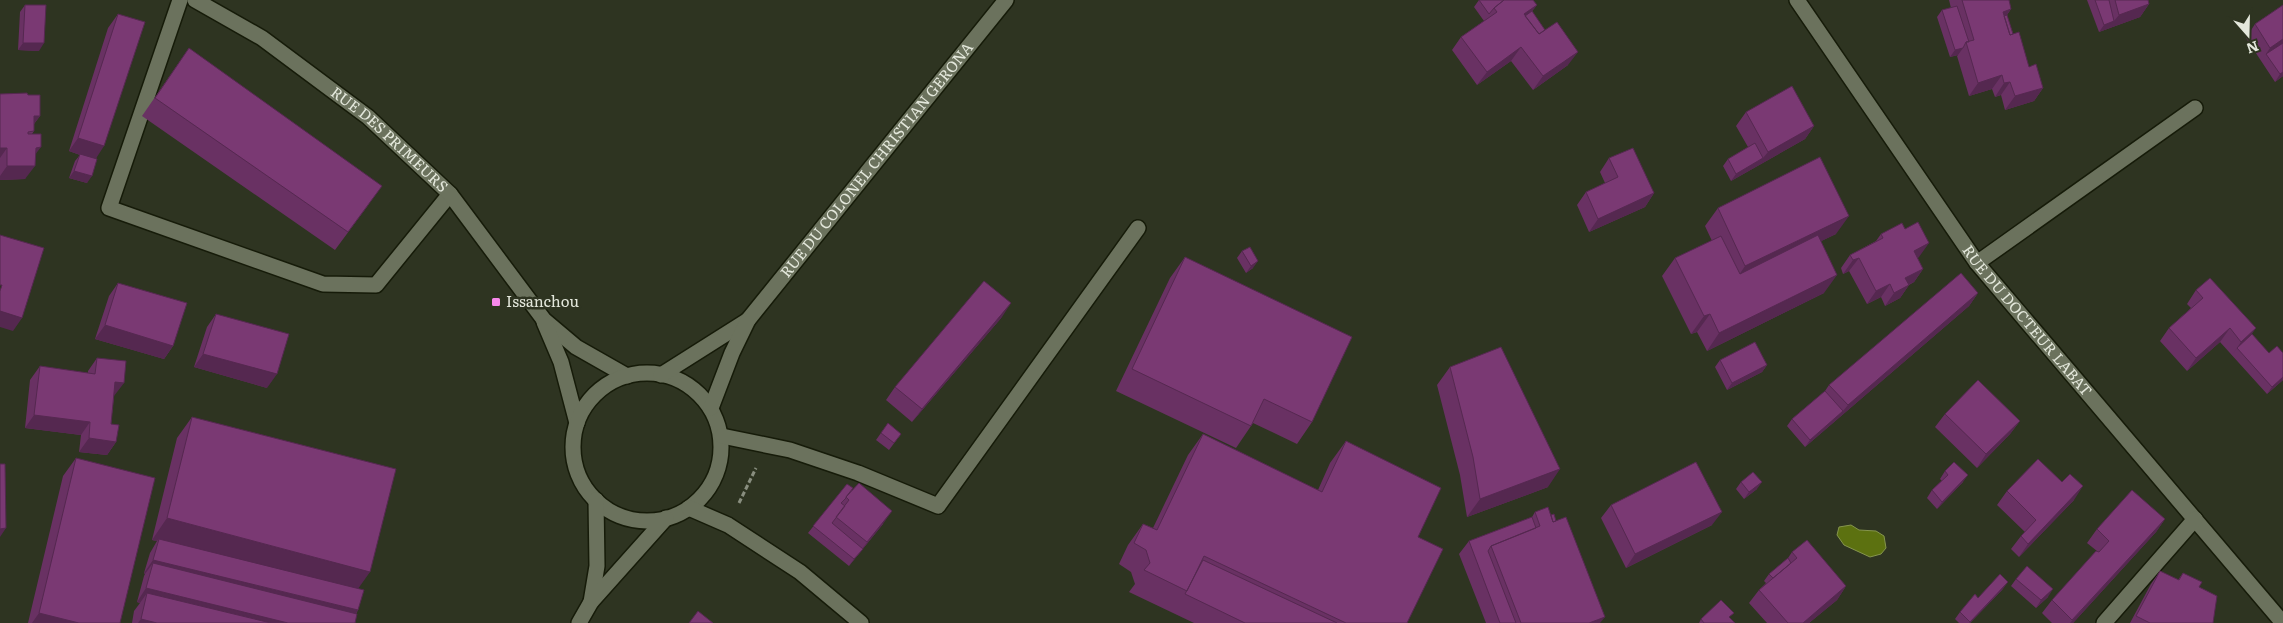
<svg xmlns="http://www.w3.org/2000/svg" width="2283" height="623" font-family="Literata,serif">
	<rect width="100%" height="100%" fill="#2e3421"/>
	<path fill="#5c7110" stroke="#85954d" d="M1851,525L1859,530L1876,531L1884,536L1886,548L1881,554L1870,557L1844,545L1837,535L1839,527Z"/>
	<g fill="none" stroke-linecap="round" stroke-linejoin="round">
		<defs>
			<g id="minor">
				<path d="M180,0L109,208L323,284L376,285L450,194"/>
				<path id="s1" d="M195,0L262,38L368,117L450,194L544,320L576,347L627,376"/>
				<path id="s2" d="M1797,0L1977,263L2283,623"/>
				<path d="M1977,263L2195,108"/>
				<path d="M544,322L561,362L577,423"/>
				<circle cx="647" cy="447" r="74"/>
				<path d="M661,375L748,320"/>
				<path id="s3" d="M711,408L732,353L748,320L1006,0"/>
				<path d="M722,436L790,450L858,473L938,506L1138,228"/>
				<path d="M689,508L728,525L800,572L861,623"/>
				<path d="M591,602L597,566L596,500"/>
				<path d="M579,623L591,602L666,518"/>
				<path d="M2104,623L2195,519"/>
			</g>
		</defs>
		<use href="#minor" stroke="#161b09" stroke-width="18"/>
		<path stroke="#898e7f" stroke-width="3" stroke-dasharray="5 2.5" stroke-linecap="butt" d="M739,503L756,468"/>
		<use href="#minor" stroke="#6b725d" stroke-width="15"/>
	</g>
	<path fill="#693163" d="M1479,0L1537,5L1532,11L1568,65L1533,90L1511,61L1477,85L1452,50L1461,37L1484,21L1474,7Z
		M1949,0H2009L2011,9L2007,15L2013,34L2029,67L2043,88L2034,101L2005,110L2001,95L1995,97L1992,89L1969,96L1957,56L1958,55L1950,57L1937,17L1942,10L1951,8Z
		M2087,0H2148L2149,4L2140,17L2099,32Z
		M25,5L39,51L18,50L20,12Z
		M2283,5V76L2275,82L2246,38L2255,24Z
		M118,14L96,159L87,183L69,178L75,161L80,155L69,151L108,28Z
		M189,48L369,204L335,250L142,116Z
		M0,94L28,95L40,116L34,124V131L32,134L35,155L25,179L0,180Z
		M1746,112L1814,126L1805,139L1731,181L1723,166L1728,159L1748,147L1736,126Z
		M1609,158L1654,193L1645,207L1589,232L1577,205L1586,192L1605,183L1600,172Z
		M1718,208L1836,234L1821,241L1824,293L1707,351L1697,332L1691,334L1662,276L1675,258L1712,241L1705,226Z
		M1881,234L1919,257L1917,258L1923,269L1914,282L1909,285L1900,298L1885,306L1881,297L1867,304L1849,271L1843,274L1841,268L1850,255L1876,241Z
		M1242,251L1253,268L1246,273L1237,258Z
		M1185,257L1312,422L1297,444L1253,423L1236,448L1116,391L1170,278Z
		M118,283L173,346L164,359L95,339L109,296Z
		M2196,290L2252,334L2283,380L2267,394L2220,342L2187,371L2160,341L2169,328L2191,308L2187,304Z
		M1978,293L1969,306L1805,447L1787,426L1792,419L1825,391L1829,385Z
		M216,314L267,388L194,367L207,327Z
		M1002,317L912,422L886,400L895,387Z
		M97,358L114,396L111,424L116,442L107,455L79,452L81,435L25,428L30,380L40,366L88,373V371Z
		M1720,360L1767,365L1762,372L1727,390L1715,367Z
		M1450,367L1548,487L1467,517L1460,475L1437,385Z
		M1945,414L2020,421L2010,434L1977,468L1935,427Z
		M192,417L358,589V610L356,614L355,623H132L134,611L140,603L137,602L144,576L145,574L144,573L150,553L157,541L152,540L177,438Z
		M888,423L901,434L889,450L876,440Z
		M1203,434L1318,490L1330,463L1346,441L1418,537L1407,623H1194L1129,592L1135,584L1131,572L1119,564L1128,545L1143,524L1153,528L1188,455Z
		M76,458L120,623H28L63,476Z
		M1945,471L1963,482L1937,509L1927,498L1932,490L1942,481L1940,479Z
		M1741,482L1757,489L1744,499L1736,489Z
		M2062,482L2074,500L2019,557L2011,549L2021,536L2025,532L1997,505L2007,491Z
		M847,484L883,524L849,566L808,533Z
		M1611,505L1712,525L1626,568L1601,518Z
		M1535,512L1551,515L1600,623H1486L1459,554L1469,541L1532,517Z
		M2165,519L2156,532L2073,623H2052L2042,613L2052,600L2097,551L2087,543L2097,529Z
		M1792,552L1846,586L1837,600L1809,623H1767L1749,603L1759,590L1766,583L1764,581L1769,574L1788,558Z
		M2160,571L2178,580L2183,573L2199,587L2213,623H2130L2151,584Z
		M2016,579L2048,597L2036,608L2011,586Z
		M2003,589L1970,623H1959L1955,619L1960,612L1978,598Z
		M1730,618L1735,623H1699L1701,619Z"/>
	<path fill="#552850" d="M2149,4L2140,17L2099,32L2104,25L2114,21L2119,15Z
		M1537,5L1527,18L1524,14Z
		M2011,9L2002,22L2003,12Z
		M2283,39V46L2266,54L2270,48Z
		M23,43H44L39,51L18,50Z
		M1521,47L1511,61L1477,85L1487,72Z
		M1963,48L1958,55L1950,57L1955,50Z
		M1578,52L1568,65L1533,90L1543,76Z
		M2283,72V76L2275,82L2280,74Z
		M2002,75L1992,89L1969,96L1978,83Z
		M2010,82L2001,95L1995,97L2004,83Z
		M2043,88L2034,101L2005,110L2015,96Z
		M34,116H40L30,129Z
		M1814,126L1805,139L1731,181L1736,174L1763,158L1768,152Z
		M78,138L104,146L95,160L69,151Z
		M41,147L31,160L36,148Z
		M0,148H7L0,158Z
		M7,166H35L25,179L0,180V176Z
		M74,171L92,176L87,183L69,178Z
		M1654,193L1645,207L1589,232L1598,219Z
		M1849,216L1836,234L1733,284L1745,266Z
		M1929,243L1919,257L1904,264L1914,251Z
		M1859,258L1849,271L1843,274L1853,260Z
		M1258,261L1253,268L1246,273L1251,266Z
		M1923,269L1914,282L1896,291L1905,278Z
		M1837,275L1824,293L1707,351L1719,333Z
		M1890,284L1881,297L1867,304L1876,291Z
		M1909,285L1900,298L1885,306L1894,293Z
		M1978,293L1969,306L1805,447L1810,440L1843,411L1848,405Z
		M1011,303L1002,317L912,422L922,409Z
		M0,311L22,318L13,331L0,327Z
		M1710,314L1697,332L1691,334L1704,316Z
		M105,325L173,346L164,359L95,339Z
		M2230,328L2220,342L2187,371L2196,358Z
		M2256,328L2247,341L2237,348L2232,355L2241,342Z
		M203,354L277,374L267,388L194,367Z
		M1767,365L1762,372L1727,390L1732,383Z
		M2283,377V380L2267,394L2272,387Z
		M115,382L124,383L114,396H106Z
		M34,415L90,422L81,435L25,428Z
		M2020,421L2010,434L1977,468L1986,454Z
		M89,438L116,442L107,455L79,452Z
		M1560,469L1548,487L1467,517L1480,499Z
		M1968,475L1963,482L1937,509L1942,502Z
		M1762,482L1757,489L1744,499L1749,492Z
		M2083,486L2074,500L2019,557L2028,544Z
		M892,511L883,524L849,566L854,559Z
		M1722,512L1712,525L1626,568L1635,554Z
		M167,518L370,572L355,593L159,539L157,541L152,540Z
		M2165,519L2156,532L2073,623H2070Z
		M6,528L0,537V529Z
		M153,560L358,610L350,623L153,563L145,574L144,573Z
		M2008,582L2003,589L1970,623H1969Z
		M1846,586L1837,600L1809,623H1803Z
		M146,588L288,623H224L147,593L140,603L137,602Z
		M2053,589L2048,597L2036,608L2041,600Z
		M39,613L79,623H32Z
		M1605,617L1600,623H1589Z
		M141,619L157,623H138Z"/>
	<path fill="#7a3973" stroke="#552850" d="M1479,0H1504L1494,8L1489,14Z
		M1504,0H1533L1537,5L1524,14L1539,34L1557,22L1578,52L1543,76L1521,47L1487,72L1461,37L1497,12L1494,8Z
		M1962,0H2009L2011,9L2003,12L2010,35L2019,32L2029,67L2036,64L2043,88L2015,96L2010,82L2004,83L2002,75L1978,83L1966,42L1974,40Z
		M2095,0H2109L2114,21L2104,25Z
		M2115,0H2148L2149,4L2119,15Z
		M25,5H46L44,43H23Z
		M2283,5V39L2270,48L2255,24Z
		M1957,6L1969,42H1966L1963,48L1955,50L1942,10Z
		M1532,11L1545,30L1539,34L1525,16Z
		M118,14L145,22L104,146L78,138Z
		M2007,15L2013,34L2010,35L2004,16Z
		M2283,43V72L2280,74L2266,54Z
		M189,48L382,186L348,232L155,98Z
		M1792,86L1814,126L1768,152L1746,112Z
		M27,93L28,95H40V116H34V131L28,132V134H41V147L36,148L35,166H7V148H0V94Z
		M1755,143L1763,158L1736,174L1728,159Z
		M1633,148L1654,193L1598,219L1586,192L1618,177L1609,158Z
		M80,154L97,159L92,176L74,171Z
		M1820,157L1849,216L1745,266L1718,208Z
		M1918,222L1929,243L1914,251L1923,269L1905,278L1909,285L1894,293L1890,284L1876,291L1859,258L1853,260L1850,255L1883,238L1881,234L1902,223L1905,229Z
		M0,235L44,248L22,318L0,311V291L2,285H0Z
		M1818,235L1837,275L1719,333L1710,314L1704,316L1675,258L1721,236L1740,274Z
		M1250,247L1258,261L1251,266L1242,251Z
		M1185,257L1352,337L1312,422L1264,399L1251,426L1132,369Z
		M1961,273L1978,293L1848,405L1829,385Z
		M2210,278L2256,328L2241,342L2230,328L2196,358L2169,328L2203,298L2196,290Z
		M984,281L1011,303L922,409L895,387Z
		M118,283L187,303L173,346L105,325Z
		M216,314L289,334L277,374L203,354Z
		M2252,334L2269,353L2277,346L2283,353V377L2272,387L2237,348Z
		M1755,342L1767,365L1732,383L1720,360Z
		M1501,347L1560,469L1480,499L1473,457L1450,367Z
		M97,358L126,361L124,383L115,382L111,424L119,425L116,442L89,438L90,422L34,415L40,366L95,374Z
		M1978,380L2020,421L1986,454L1945,414Z
		M1825,391L1843,411L1810,440L1792,419Z
		M192,417L396,469L370,572L167,518Z
		M888,423L901,434L894,443L881,433Z
		M1203,434L1322,492L1346,441L1441,488L1418,537L1443,549L1407,623H1346L1204,556L1187,591L1144,570L1150,563L1146,550L1134,543L1143,524L1157,530Z
		M76,458L155,478L120,623H79L39,613Z
		M2038,459L2062,482L2070,474L2083,486L2028,544L2021,536L2036,520L2007,491Z
		M1696,462L1722,512L1635,554L1611,505Z
		M1954,462L1968,475L1942,502L1932,490L1948,475L1945,471Z
		M0,464H5L6,528L0,529Z
		M1753,472L1762,482L1749,492L1741,482Z
		M859,483L892,511L867,542L836,517L849,500L846,497Z
		M847,484L853,488L846,497V498L841,503L845,506L832,523L863,549L854,559L813,526Z
		M2132,490L2165,519L2072,620L2052,600L2096,551L2099,552L2109,541L2097,529Z
		M1548,507L1553,522L1566,517L1605,617L1589,623H1521L1491,546L1540,526L1535,512Z
		M1554,514L1556,521L1553,522L1551,515Z
		M1532,517L1536,528L1491,546L1488,551L1516,623H1500L1469,541Z
		M159,539L364,590L358,610L153,560Z
		M1807,540L1846,586L1803,623H1788L1759,590L1797,558L1792,552Z
		M1788,558L1791,563L1773,578L1769,574Z
		M1203,560L1337,623H1245L1185,594Z
		M153,563L357,614L355,623H288L146,588Z
		M2027,566L2053,589L2041,600L2016,579Z
		M2160,571L2179,580L2183,573L2202,582L2199,587L2217,596L2213,623H2150L2136,616Z
		M2000,574L2008,582L1970,622L1960,612L1975,594L1978,598Z
		M147,593L271,623H157L141,619Z
		M1721,600L1734,613L1729,617L1735,623H1704L1701,619Z
		M698,611L713,623H689Z"/>
	<rect fill="#f788eb" stroke="#2e3421" stroke-width="2" x="491" y="297" width="10" height="10" rx="2.5"/>
	<g text-anchor="middle" stroke-width="5" stroke-linejoin="round" paint-order="stroke">
		<g font-size="15" fill="#e4e8dc" stroke="#2e3421">
			<text dy="5" stroke="none"><textPath href="#s1" startOffset="240">RUE DES PRIMEURS</textPath></text>
			<text dy="5" stroke="none"><textPath href="#s3" startOffset="301">RUE DU COLONEL CHRISTIAN GERONA</textPath></text>
			<text dy="5" stroke="none"><textPath href="#s2" startOffset="395">RUE DU DOCTEUR LABAT</textPath></text>
		</g>
		<g font-size="15" fill="#e4e8dc" stroke="#2e3421" text-anchor="start">
			<text x="506" y="307">Issanchou</text>
		</g>
	</g>
	<g transform="translate(2248 35) rotate(160)" stroke="#2e3421" stroke-width="4" paint-order="stroke">
	<path d="M0-4L9 19L0 12L-9 19Z" fill="#e4e8dc"/>
	<text y="-8" font-size="14" font-weight="bold" text-anchor="middle" fill="#e4e8dc">N</text>
	</g>
</svg>
